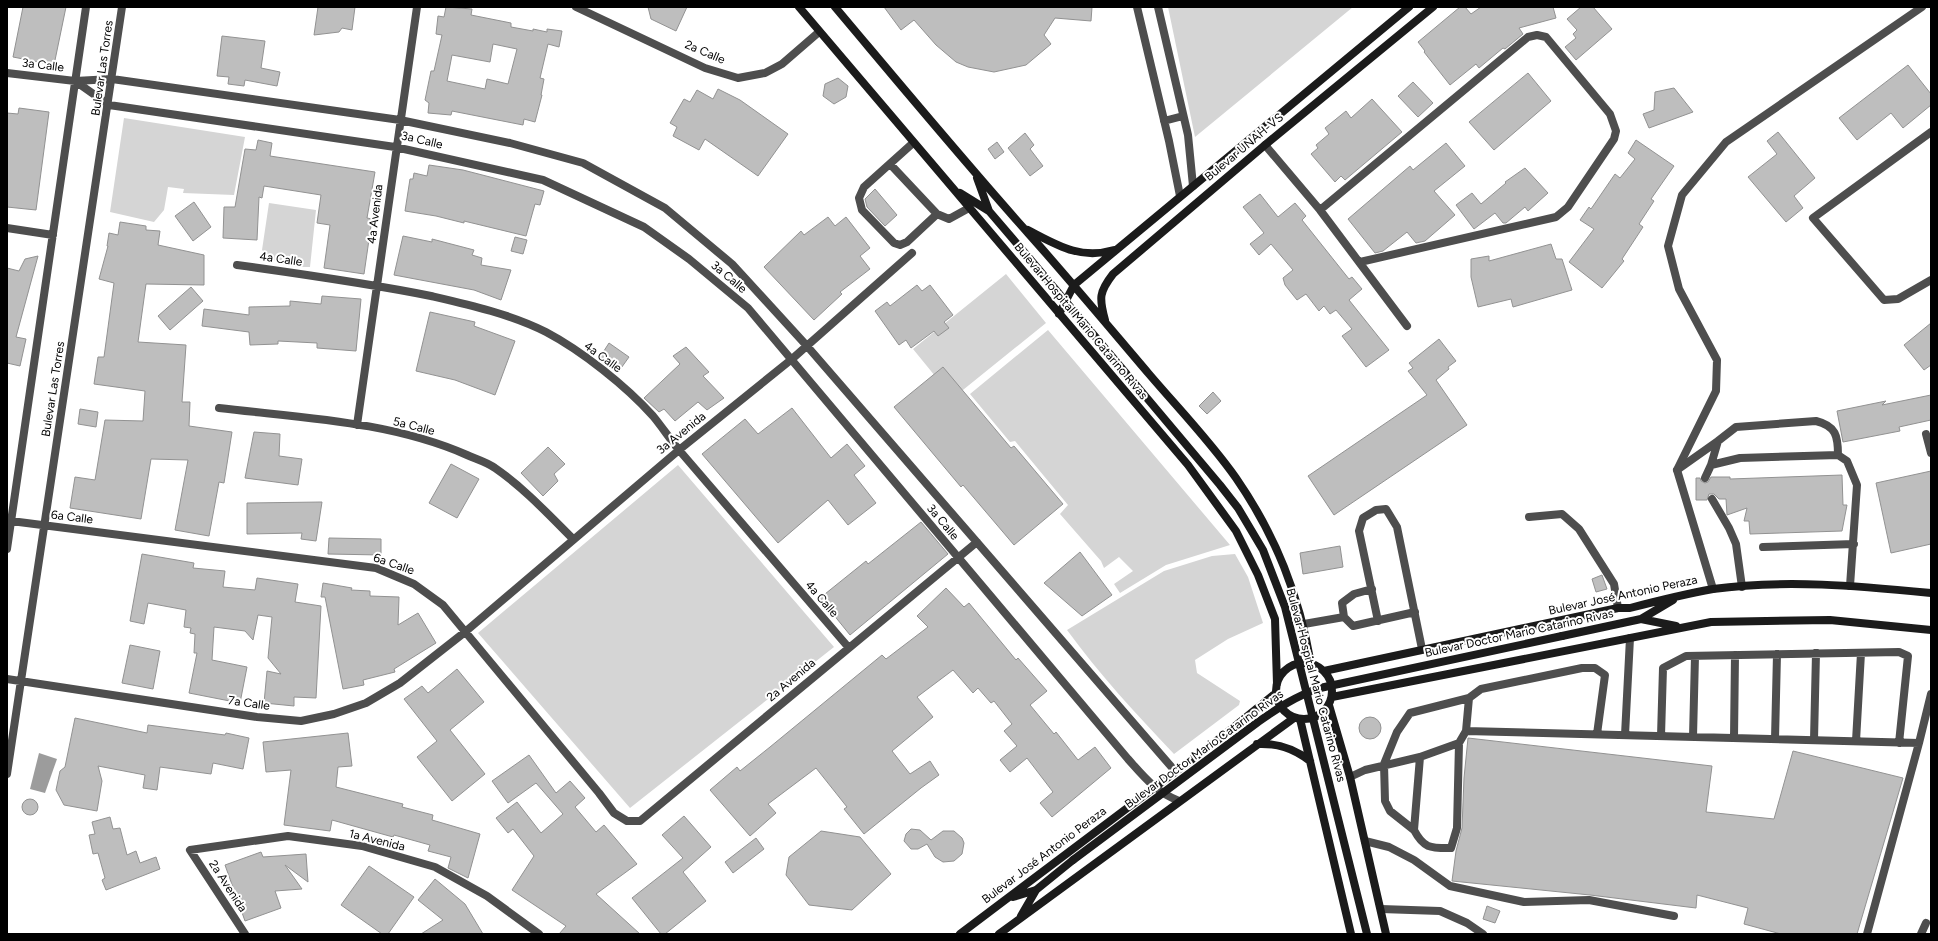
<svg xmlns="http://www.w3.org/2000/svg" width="1938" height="941" font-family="Figtree,sans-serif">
	<rect width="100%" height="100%" fill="#fff"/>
	<path fill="#d5d5d5" d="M1168,7H1353L1195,137Z
		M124,118L245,137L234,195L183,193L184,189L168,187L164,210L154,222L110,212Z
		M269,203L316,210L310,267C288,267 278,266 262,250Z
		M1006,274L1046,323L953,398L913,349Z
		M1048,330L1230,545L1166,565L1120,593L1114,584L1133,571L1119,557L1104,568L1101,561L1060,514L1068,505L1015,441L1010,442L970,394Z
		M678,465L834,647L630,808L478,633Z
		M1235,554L1248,577L1263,623L1228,639L1195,660L1197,673L1240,701L1239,705L1174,754C1137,715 1099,674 1067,630L1164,571L1212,556Z"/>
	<path fill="#9c9c9c" d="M39,753L57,759L45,793L30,789Z"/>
	<path fill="#bebebe" stroke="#929292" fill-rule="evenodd" d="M23,7H66L54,65L13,57Z
		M318,7H355L352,30L342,28L339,32L314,35Z
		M446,7L472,9L471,15L511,23V27L533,31V29L547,32V29L562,31L559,47L548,44L540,78L544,79L541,95H542L535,122L524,119L523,125L452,111L451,115L428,113L429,103L425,100L431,71H434L442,35L436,34L438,16L444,17ZM493,44L517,49L508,84L487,79L485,89L447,81L452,55L490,62Z
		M648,7H687L676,31L651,19Z
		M884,7H1092L1091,21L1055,18L1044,35L1051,44L1026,65L994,72L968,67L956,62L936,45L914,20L901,30Z
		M1460,7H1465L1471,14L1481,7H1553L1556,18L1519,28L1523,34L1505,49L1503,48L1479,68L1476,64L1450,85L1424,52L1425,51L1418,42Z
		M1581,7H1593L1612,29L1576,60L1565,47L1576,38L1573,34L1577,30L1567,19Z
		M222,36L265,41L261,68L280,72L277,86L245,80L244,86L228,84L229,77L217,76Z
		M1908,65L1931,94V105L1903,128L1891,113L1857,140L1839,118Z
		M1528,73L1551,101L1494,150L1469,122Z
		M838,78L848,86L846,97L834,104L823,96L825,84Z
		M1413,82L1433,103L1418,117L1398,96Z
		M1674,88L1693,112L1649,128L1643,114L1654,110L1655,92Z
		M718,89L740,100L788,134L758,176L705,139L699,150L673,136L677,127L670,123L684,99L690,102L697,90L713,99Z
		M1372,99L1402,132L1345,180L1341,176L1335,182L1311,154L1318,148L1316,145L1329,134L1325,128L1346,111L1351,118Z
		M19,108L49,112L36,210L7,207V113L18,114Z
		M1778,132L1815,178L1794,196L1803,208L1786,222L1748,177L1777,154L1767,141Z
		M1025,133L1034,145L1030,149L1043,166L1030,176L1008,148Z
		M258,140L272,143L270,156L375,172L367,218L372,219L364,274L324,268L330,225L317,223L321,195L264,186L262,198L259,197L257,240L223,238L224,207H235L245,149L256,150Z
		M1636,140L1674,166L1651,199L1654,201L1639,224L1643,227L1622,259L1624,261L1602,288L1569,262L1594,229L1580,220L1589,207L1591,209L1615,174L1620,178L1635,159L1628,153Z
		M997,142L1004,152L995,159L988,149Z
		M1446,143L1465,166L1434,191L1455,215L1425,241L1416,243L1407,232L1383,251L1375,253L1348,219L1410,166L1413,170Z
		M429,165L463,170L544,191L540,205L535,204L526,236L464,221V223L436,216L405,211L410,179H413L414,173L427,176Z
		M1525,168L1548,193L1528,211L1525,207L1506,223H1503L1495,213L1474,229L1456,205L1472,193L1481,204L1506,183L1505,182Z
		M875,189L897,215L885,226L867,207L865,199Z
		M1260,194L1278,217L1295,203L1306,216L1302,220L1349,279L1352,277L1362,289L1349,300L1389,350L1366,367L1342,336L1352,329L1336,310L1330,314L1324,306L1319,311L1306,294L1297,300L1285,285L1283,278L1293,270L1271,244L1259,255L1250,244L1264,233L1243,207Z
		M194,202L211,227L193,241L175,216Z
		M828,217L835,226L846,217L870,248L860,256L870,269L840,292L842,294L814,320L764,267L801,231L804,235Z
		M120,222L146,226V230L160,231L158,245L204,255V285L146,284L138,342L186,345L182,402H190L189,426L232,432L224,483L219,482L209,536L175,530L188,460L151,459L141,519L70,508L75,477L95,480L105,420L143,421L145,391L94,384L98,357H104L114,283L99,279L108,246H107L109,233L118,235Z
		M403,236L432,242V239L474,250L472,255L482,258L481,265L511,270L501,300L474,290L394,275Z
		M515,237L527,240L523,254L511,251Z
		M1551,244L1556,259H1562L1572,290L1513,307L1511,299L1478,307L1471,277V259L1489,256V261Z
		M38,256L16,337L26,339L20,366L7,363V268L19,271L25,259Z
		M917,285L922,291L930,285L953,315L944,322L949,328L938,336L934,331L911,348L906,340L899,345L875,311L887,302L890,306Z
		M191,287L203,301L170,330L158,316Z
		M322,296L361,299L356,351L317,348V343L278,341V344L250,345L249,332L202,326L204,309L249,315V307L290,306V301L321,304Z
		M430,312L475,322L474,326L515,341L495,395L455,380L416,371Z
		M1931,323V365L1924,370L1904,345Z
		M1439,339L1456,361L1448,367L1449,369L1436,380L1467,425L1334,515L1308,476L1427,395L1408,371L1413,368L1409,363Z
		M609,343L629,357L619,371L600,357Z
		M686,347L709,372L703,376L724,398L707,410L698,402L675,421L664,409L659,412L644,398L680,364L673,356Z
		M943,367L1011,448L1014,446L1063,504L1014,545L963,485L961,487L894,407Z
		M1213,392L1221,401L1207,414L1199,406Z
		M1931,395V420L1899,427L1900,431L1843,442L1837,411L1886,401L1882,405Z
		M792,408L831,458L847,444L865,466L854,475L876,503L848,525L828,500L778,543L702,454L745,419L758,434Z
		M80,409L98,412L96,427L78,424Z
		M254,432L280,434L279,456L302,459L298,485L245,478Z
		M548,447L565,464L554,474L558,481L543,496L521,473Z
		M451,464L479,479L457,518L429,503Z
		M1931,471V544L1891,553L1876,483Z
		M1842,475L1843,505H1847L1842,531L1750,534L1749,521H1744L1747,508L1727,515L1726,499H1719L1714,494H1709L1707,500H1696V478H1700L1701,481L1705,483L1708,482L1711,477H1730V479Z
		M322,502L316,541L301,539L302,533L247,534V503Z
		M921,522L948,554L850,635L820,598L866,561L868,564Z
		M329,538L381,539V555L328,554Z
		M1340,546L1343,567L1303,574L1300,553Z
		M1080,552L1112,595L1082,616L1044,583Z
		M142,554L194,563L193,568L225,571L223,587L255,590L257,578L298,584L295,602L321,606L316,698L294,697V706L264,703L267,671L281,674L268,658L272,617L258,615L253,640L245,631L214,627L212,660L247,667L240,703L189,693L197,653H194L195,634L190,633L191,628L184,627L186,610L148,603L144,624L130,621Z
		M1602,575L1607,589L1596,592L1592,579Z
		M323,583L352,588L351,590L370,591V596L399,597L398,625L418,613L436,643L394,669L395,672L363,680L364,685L343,689L325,597H321Z
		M946,588L964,607L969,603L1016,660L1018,658L1047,691L1030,705L1054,734L1056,732L1078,760L1095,747L1111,768L1052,817L1040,803L1053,792L1027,758L1010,772L1000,760L1017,746L1004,731L1012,724L994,701L991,703L978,688L973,693L953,670L917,697L933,717L892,751L910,774L930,761L939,775L921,788L864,834L844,809L847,807L816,768L768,804L776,813L750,836L710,790L737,767L740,771L770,747L882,655L886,659L928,627L917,616Z
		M130,645L160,651L153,689L122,683Z
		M457,669L484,702L450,730L485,774L452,801L417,757L437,741L404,699L422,686L428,693Z
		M1359 728a11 11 0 1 1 22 0a11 11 0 1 1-22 0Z
		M75,718L147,733L148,725L225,735L226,733L249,738L243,769L213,763L211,774L160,767L157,790L143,788L145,775L98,766L102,781L97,811L64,805L56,790L60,771L65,767Z
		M348,733L352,766L338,767L336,787L403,804L402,807L433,815L432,820L480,834L468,878L448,868L451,857L428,851L430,845L394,835L393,837L332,820L330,831L284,825L291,770L266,772L263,742Z
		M1468,738L1712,766L1706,812L1774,819L1793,751L1903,778L1857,934H1781L1744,924L1748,908L1697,895L1696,908L1590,895L1452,881L1456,851L1462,828L1464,778Z
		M529,755L556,793L570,781L585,798L575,807L596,832L604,825L637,864L596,894L640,934H559L566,926L512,890L534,856L513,829L508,833L496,818L517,802L541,833L563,814L536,783L508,803L492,781Z
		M22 807a8 8 0 1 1 16 0a8 8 0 1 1-16 0Z
		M684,816L711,847L683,872L706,901L665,934H661L632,898L683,858L662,835Z
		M110,817L113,829L120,828L127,855L136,851L140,863L156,857L160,869L106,890L102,880L105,878L98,853L93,854L89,835L95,834L92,822Z
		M911,829L920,830L931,840L943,831H954L962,838L964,843L962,854L954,861L943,862L935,857L927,844L918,849H911L904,841L906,834Z
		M821,831L860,837L891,874L852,910L809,905L786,875L789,857Z
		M756,838L764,849L733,873L725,862Z
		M261,852L263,857L306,854L308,882L285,865L302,889L275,891L281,908L245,921L225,865Z
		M369,866L414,897L388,934H382L341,905Z
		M435,879L465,904L483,934H421L443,920L418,900Z
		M1487,906L1500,911L1495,923L1483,919Z"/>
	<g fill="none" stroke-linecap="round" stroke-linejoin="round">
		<path stroke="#4e4e4e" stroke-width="8" d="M1137,7L1169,141L1180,196
			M1158,7L1188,135L1193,186
			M1164,121L1183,116
			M913,143L864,187L859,198L862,210L894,243L900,245L907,242L937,214L949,219L969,208
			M890,164L937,214
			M1926,434L1931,453
			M1711,465L1718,441L1736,427L1816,421C1836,426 1838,436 1838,455
			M1677,470L1718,441
			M1705,478L1711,465L1740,458L1838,455L1847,461L1857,485L1850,586
			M1712,499L1729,528L1736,544L1742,587
			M1529,517L1562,514L1579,529L1614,584L1618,608
			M1763,547L1854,544
			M1372,589L1354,594L1342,603L1344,617L1353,626L1415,612
			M1378,621L1359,531L1363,518L1376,510L1386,509L1397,527L1422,649
			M1304,624L1344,617
			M1466,731L1469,698L1481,689L1582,668H1595L1605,675L1597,734
			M1625,735L1630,638
			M1661,736L1663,668L1686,656L1899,652L1908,656L1899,743
			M1693,737L1695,656
			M1734,738L1735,655
			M1775,739L1777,654
			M1814,740L1816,653
			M1856,741L1861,653
			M1420,757L1414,830C1424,849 1431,848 1451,848L1457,828L1459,743
			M1350,777L1365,770L1420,757L1459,743L1466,731L1919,743
			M1414,830L1390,811L1385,801L1384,764L1397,732L1410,713L1469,698
			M1365,841L1389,847L1414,860L1450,886L1524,902L1589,900L1674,916
			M1381,909L1440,911L1467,923L1483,934
			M1867,934L1919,743L1931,694
			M1921,934L1926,923"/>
		<path stroke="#4e4e4e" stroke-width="8" d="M576,7L705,68L738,78L765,73L782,64L819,32
			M7,73L75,81L112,79L400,120L510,143L583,163L665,208L732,264L807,346L1175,771
			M75,81L109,105L395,147L543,180L644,227L689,259L748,308L1128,759C1145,778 1156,792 1179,801
			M1931,132L1813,218L1884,300L1898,299L1931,280
			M1265,145L1320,210L1407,326
			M1320,210L1528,37L1537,35L1546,37L1610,114L1616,131L1614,139L1568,207L1556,217L1360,262
			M7,228L53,235
			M237,265C302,274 367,283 431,296C470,305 510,314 546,332C582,351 626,386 653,416C662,427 670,439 679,450L849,648
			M219,408C302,418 390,421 467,455C476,459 487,462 495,468C524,488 548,514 573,539
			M357,425L417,7
			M11,521L376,568L414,584L443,605L599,793L614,813L627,821H640L977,542
			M7,549L86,7
			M1713,589L1677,470L1716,391L1717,360L1679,289L1668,246L1682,195L1726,142L1922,7
			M7,679L257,717L301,721L334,714L366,703L400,683L465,632L679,450L792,359L912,253
			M7,774L122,7
			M245,934L190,850L288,836L362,846L435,867L487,896L539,934"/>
		<path stroke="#1b1b1b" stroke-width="8" d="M799,7L1188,465L1236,531L1258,575L1275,619L1277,684
			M835,7C899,83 962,159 1028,233C1069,279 1109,327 1149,374C1178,408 1210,441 1236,478C1276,536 1299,595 1311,664
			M977,178L989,211
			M960,193L989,211L1030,259
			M1028,230C1057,245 1080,260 1114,250
			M1059,314L1074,285L1409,7
			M1105,320C1099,298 1099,292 1113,274L1265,145L1433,7
			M1641,619L1676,626
			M1562,636L1641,619L1673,600
			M1276 691a28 28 0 1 1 56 0a28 28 0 1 1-56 0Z
			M1324,671L1618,608H1630C1657,601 1685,594 1713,589C1785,579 1859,586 1931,593
			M1332,697L1711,622L1830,620L1931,630
			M1329,705L1350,777L1386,934
			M1300,719L1351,934
			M1257,744C1277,743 1293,748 1310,761
			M1013,897L1036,890L1073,860
			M1021,916L1036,890
			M960,934L1219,739L1276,693
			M999,934L1294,718"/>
		<path stroke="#1b1b1b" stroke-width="8" d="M1030,259L1220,485L1238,508L1263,550L1285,607L1367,934
			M1073,860L1258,722C1278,708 1296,696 1320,688L1562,636"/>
	</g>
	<g text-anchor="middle" stroke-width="4" stroke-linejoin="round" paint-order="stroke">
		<g font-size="12" fill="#000" stroke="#fff">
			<text transform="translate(705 52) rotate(23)" y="4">2a Calle</text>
			<text transform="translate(43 65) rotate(7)" y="4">3a Calle</text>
			<text transform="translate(102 68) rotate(-82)" y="4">Bulevar Las Torres</text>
			<text transform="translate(422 140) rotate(13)" y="4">3a Calle</text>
			<text transform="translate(1244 147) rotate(-40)" y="4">Bulevar UNAH-VS</text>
			<text transform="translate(375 214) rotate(-83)" y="4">4a Avenida</text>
			<text transform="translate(281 259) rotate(8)" y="4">4a Calle</text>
			<text transform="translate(729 277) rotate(40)" y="4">3a Calle</text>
			<text transform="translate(1081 321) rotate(50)" y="4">Bulevar Hospital Mario Catarino Rivas</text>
			<text transform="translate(603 357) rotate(36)" y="4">4a Calle</text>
			<text transform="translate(53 389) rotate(-81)" y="4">Bulevar Las Torres</text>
			<text transform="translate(414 426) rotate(14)" y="4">5a Calle</text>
			<text transform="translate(681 433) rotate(-39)" y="4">3a Avenida</text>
			<text transform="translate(72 517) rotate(7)" y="4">6a Calle</text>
			<text transform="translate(943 522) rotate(50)" y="4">3a Calle</text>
			<text transform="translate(394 564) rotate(19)" y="4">6a Calle</text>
			<text transform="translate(1623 595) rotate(-12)" y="4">Bulevar José Antonio Peraza</text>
			<text transform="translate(822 599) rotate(49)" y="4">4a Calle</text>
			<text transform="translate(1519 633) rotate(-12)" y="4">Bulevar Doctor Mario Catarino Rivas</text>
			<text transform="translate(791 680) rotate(-40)" y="4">2a Avenida</text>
			<text transform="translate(1316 685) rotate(75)" y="4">Bulevar Hospital Mario Catarino Rivas</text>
			<text transform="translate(249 703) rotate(8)" y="4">7a Calle</text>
			<text transform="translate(1204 749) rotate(-36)" y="4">Bulevar Doctor Mario Catarino Rivas</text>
			<text transform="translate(377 840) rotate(14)" y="4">1a Avenida</text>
			<text transform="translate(1044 855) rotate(-37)" y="4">Bulevar José Antonio Peraza</text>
			<text transform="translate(228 886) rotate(57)" y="4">2a Avenida</text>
		</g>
	</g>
	<rect width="1938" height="941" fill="none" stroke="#000000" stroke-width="16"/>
</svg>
